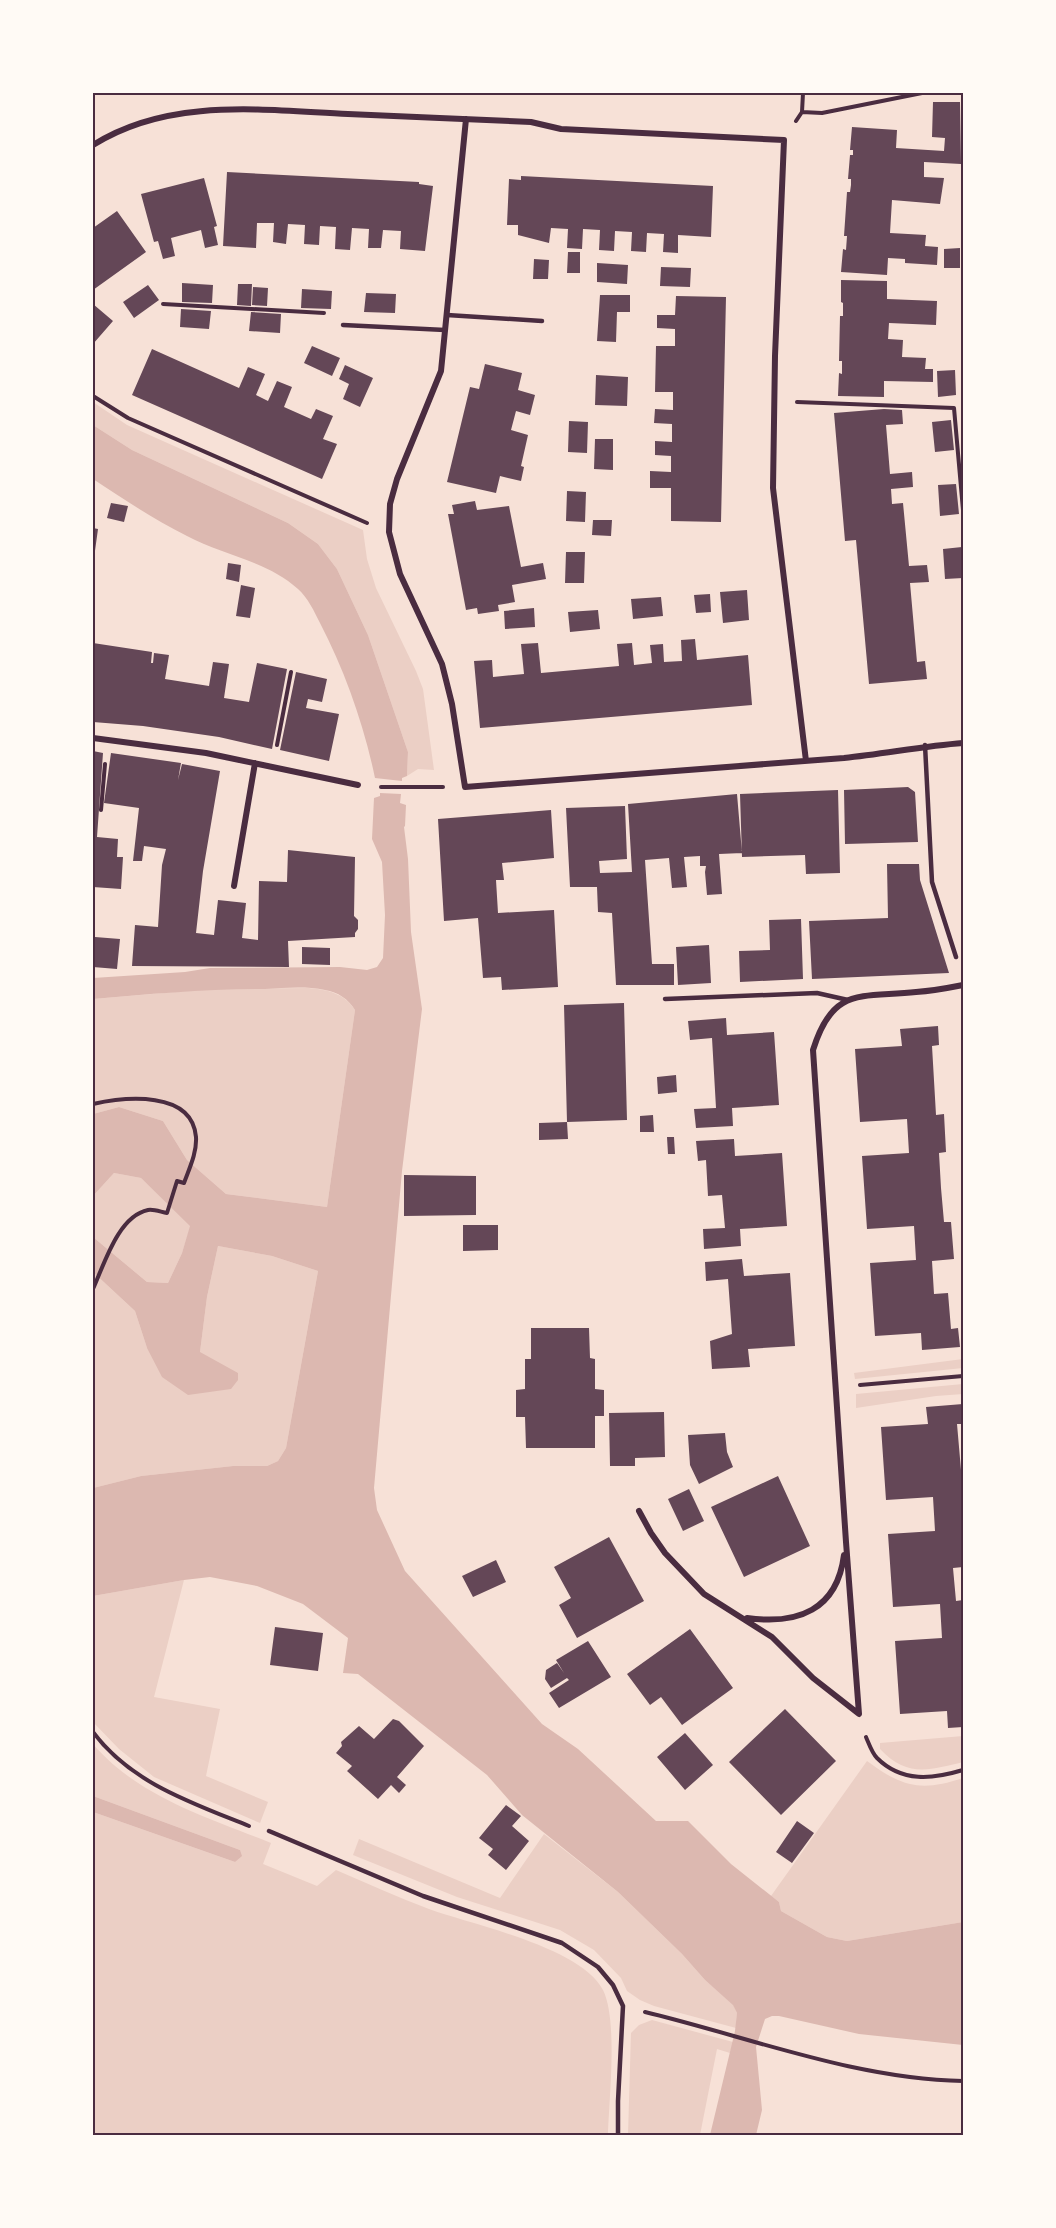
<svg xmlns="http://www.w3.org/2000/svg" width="1056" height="2228" font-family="Spectral,serif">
	<rect width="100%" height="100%" fill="#f7e1d7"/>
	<path fill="#ebcfc5" d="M93,402L127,425L363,530L367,559L376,588L416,671L423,689L434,770L418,769L407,776L408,752L368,635L337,569L318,544L288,523L132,450L93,425Z
		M309,988C328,990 344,993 355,1010L327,1207L226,1194L187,1160L163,1121L119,1107L93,1114V999L211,989Z
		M114,1173L141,1178L191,1225L182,1253L168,1283L147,1282L93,1237V1196Z
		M218,1246L272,1256L318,1271L286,1448L278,1461L267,1466H233L141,1476L93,1488V1272L135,1311L147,1348L200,1352L207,1297Z
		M963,1359V1368L855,1379L854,1373Z
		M963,1384V1394L936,1396L856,1408V1394Z
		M184,1580L154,1697L220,1709L206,1776L268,1802L260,1823L154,1777L119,1749L93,1722V1596Z
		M963,1736V1762C930,1770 907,1778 880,1749V1743Z
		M93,1744C138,1797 209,1818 271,1843L263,1864L317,1886L336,1870C367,1883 397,1897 429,1909C473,1925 581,1947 603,1990C618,2020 609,2099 608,2135H93V1812L235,1862L240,1850L93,1796Z
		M867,1761C902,1787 921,1792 963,1778V1922L847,1941L827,1937L781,1911L779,1902L771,1896Z
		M544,1834L618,1892L682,1954L705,1980L733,2004L737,2013L736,2028L654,2006L640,2000L627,1991L621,1978L594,1950L560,1930L457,1897L353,1855L359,1839L500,1898Z
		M652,2020L733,2042L730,2053L717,2049L700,2135H628L631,2033L639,2025Z"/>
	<path fill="#dcb8b0" d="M93,425L132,450L288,523L318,544L337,569L368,635L408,752L407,776L402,778V781L375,778C364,725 345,671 320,623C314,611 308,598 298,589C268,561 222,555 187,536C155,520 123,499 93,479Z
		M380,793L401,794L400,803L406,805L405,826L404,827L408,859L411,932L422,1009L402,1171L374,1488L377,1510L405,1571L542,1724L578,1749L656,1821H688L731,1864L779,1902L781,1911L827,1937L847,1941L963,1922V2045L859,2034L779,2016H772L765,2019L756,2047L762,2110L756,2135H710L735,2031L737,2013L733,2005L705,1980L682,1954L618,1892L522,1815L487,1775L358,1674L343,1673L348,1638L303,1604L257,1586L210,1577L184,1580L93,1596V1488L141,1476L233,1466H267L278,1461L286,1448L318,1271L272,1256L218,1246L207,1297L200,1352L238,1373V1380L231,1389L188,1395L162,1377L147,1348L135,1311L93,1272V1237L147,1282L168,1283L182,1253L190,1226L141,1178L114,1173L93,1196V1114L119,1107L163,1121L187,1160L226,1194L327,1207L355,1010C348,999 338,992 325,990C306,986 284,988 265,989C207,989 150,994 93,999V978L185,972L210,968L340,967L367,970L377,967L383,958L385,915L382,862L372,839L374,798L380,796Z
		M93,1796L240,1850L242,1856L235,1862L93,1812Z"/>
	<path fill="#644757" d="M933,102H960L961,164L924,162V177L944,178L940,204L892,200L890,233L926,235L925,246L938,247L937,265L905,263V259L888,258L887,275L841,272L843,249L846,250L847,236H844L847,192H850L851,185V179H848L850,155H853V150H850L852,127L897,130L896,148L944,151L945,138L932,137Z
		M227,172L419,182V184L433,186L425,251L400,249L401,231L383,230L381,248H368L369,229L352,228L350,250L335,249L336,227L320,226L319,245L304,244L305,225L288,224L286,244L273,242L274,223H257L256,248L223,246Z
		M521,176L713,186L711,237L678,235V253L663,252L664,234L647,233L646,252L631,251L632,232L615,231L614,251L599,250L600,230L583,229L582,249L567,248L568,229L551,228L549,243L518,235V225H507L509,179L521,180Z
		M204,178L217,226L214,227L218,245L205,248L201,230L171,238L175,256L163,259L158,241L154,242L141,194Z
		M117,211L146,252L93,290V228Z
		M960,248V268H944V249Z
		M568,252H580V273H567Z
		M534,259L549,260L548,279H533Z
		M597,263L628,265L627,284L597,282Z
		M661,267L691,268L690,287L660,286Z
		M841,280L887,281V299L937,301L936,325L889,323L888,339L903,340L902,357L926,358L925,369H933V382L884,381V397L838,396L839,373L842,374V361H839L840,316H843V303L841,302Z
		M182,283L213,285L212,303L182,302Z
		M238,284H252L251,306L237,305Z
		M148,285L159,300L134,318L123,302Z
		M253,287L268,288L267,306L252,305Z
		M302,289L332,291L331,309L301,308Z
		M366,293L396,294L395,313L364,312Z
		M600,295H630V312H617L616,342L597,341Z
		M676,296L726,297L721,522L671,521V488H650V471L671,472V456L655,455V441L672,442V424L654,423L655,409L673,410V392H655L656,346H675V329L657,328V315H675Z
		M93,304L113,321L93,344Z
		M181,309L211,311L209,329L180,327Z
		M251,312L281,314L280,333L249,331Z
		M312,346L340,358L332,376L304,363Z
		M152,349L239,388L248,367L265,374L256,395L268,401L277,381L292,387L284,407L311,419L316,409L333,416L323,439L337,444L322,479L132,395Z
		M485,364L522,373L518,390L535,395L530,415L516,411L511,430L528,435L521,466L524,467L521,481L500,476L496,493L447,482L470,387L479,389Z
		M345,365L373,378L360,407L343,399L349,384L339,379Z
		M955,370L956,395L938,397L937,371Z
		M596,375L628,377L627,406L595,405Z
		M884,409L902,410L903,424L886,425L890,474L912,472L913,487L891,489L892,504L903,503L909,566L927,565L929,582L910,583L917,662L925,661L927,679L869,684L856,540L845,541L834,413Z
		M951,420L954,450L935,452L932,422Z
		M569,421L588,422L587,453L568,452Z
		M595,439H613V470L594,469Z
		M956,484L959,514L940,516L938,485Z
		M567,491L586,492L585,522L566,521Z
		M475,501L477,510L509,506L521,567L543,563L546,579L512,585L515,602L498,605L499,611L478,614L477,608L466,610L448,514H454L452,505Z
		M111,503L128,506L124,522L107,518Z
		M593,520H612L611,536L592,535Z
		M93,528L98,529L94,558H93Z
		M962,547L963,578L945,579L943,549Z
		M566,552H585L584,583H565Z
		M228,563L241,565L239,582L226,579Z
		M241,585L255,588L250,618L236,616Z
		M747,590L749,620L723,623L720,592Z
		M710,594L711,612L696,613L694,595Z
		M661,597L663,616L633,619L631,599Z
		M534,608L535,627L505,629L504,611Z
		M598,610L600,629L570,632L568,612Z
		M695,639L697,660L748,655L752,705L480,728L474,661L492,660L493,677L524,674L521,644L538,643L541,673L619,666L617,644L632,643L634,665L652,663L650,645L663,644L664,662L682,661L681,640Z
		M93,643L152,652L151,663H153L154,653L169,655L165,679L190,683L209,686L213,662L229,664L224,698L249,702L257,663L287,669L272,749L219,737L143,726L93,722Z
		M296,672L327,679L322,702L308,699L306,708L339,714L329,761L280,750Z
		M93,751L103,753L97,837L118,839L117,857H123L121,889L93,887Z
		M111,753L181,763L178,780L182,764L220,771L203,871L196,933L214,935L218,900L246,903L242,938L258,940L259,881L287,882L288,850L355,857L354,916L358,920V929L355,933V937L288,941L289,967L132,966L135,925L158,927L162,865L166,849L144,846L142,861H133L139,808L104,803Z
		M908,787L915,792L918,842L845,844L844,790Z
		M838,790L840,873L806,874L805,855L742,857L740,794Z
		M737,794L742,853L719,854L722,894L707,895L705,872L706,866H700V856L684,857L687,887L672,888L669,858L645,860L652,964H674V985H616L612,913L598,912L597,887H570L566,808L625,806L627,859L599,861L600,873L632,872L628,804Z
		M551,810L554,858L502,863L504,880H496L498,913L554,910L558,987L502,990L501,977L483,978L478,918L444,921L438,819Z
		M887,864H919L920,880L949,973L812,979L809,921L888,918Z
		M801,919L803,979L740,982L739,951L770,950L769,920Z
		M95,937L120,939L117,969L93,967Z
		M709,945L711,983L678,985L676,947Z
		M302,947L330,948V965L302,964Z
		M624,1003L627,1120L567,1122L564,1005Z
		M726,1018L727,1035L774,1032L779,1105L732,1108L733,1126L696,1128L694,1109L716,1108L712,1038L690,1040L688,1021Z
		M938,1026L939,1045L932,1046L936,1115L944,1114L946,1152L939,1153L941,1188L944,1222H951L954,1259L932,1261L934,1294L948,1293L951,1329L958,1328L960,1347L922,1350L921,1333L875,1336L870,1263L916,1260L914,1226L867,1229L862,1156L909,1153L907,1119L860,1122L855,1049L902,1046L900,1029Z
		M676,1075L677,1092L658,1094L657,1077Z
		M653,1115L654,1132H640V1116Z
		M567,1122L568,1139L539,1140V1123Z
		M667,1137H674L675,1154H668Z
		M734,1139L735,1156L782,1153L787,1226L740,1229L741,1246L704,1249L703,1229L725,1228L722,1195L708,1196L706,1160L698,1161L696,1141Z
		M404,1175L476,1176V1215L404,1216Z
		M463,1225H498V1250L463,1251Z
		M742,1259L744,1276L790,1273L795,1346L748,1349L750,1367L712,1369L710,1341L732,1334L728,1279L706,1281L705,1262Z
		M531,1328H589L590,1358L595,1359V1389L604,1390V1416H595V1448H526L525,1417H516V1390L525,1389V1359H531Z
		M963,1404V1424H957L963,1493V1567L953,1568L956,1601L963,1600V1727L948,1728L947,1711L900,1714L895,1641L942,1638L940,1604L893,1607L888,1534L935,1531L933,1497L886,1500L881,1427L928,1424L926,1407Z
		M664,1412L665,1457L635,1458V1466H610L609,1413Z
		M725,1433L727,1452L733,1467L699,1484L690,1465L688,1435Z
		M778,1476L810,1546L744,1577L711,1507Z
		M689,1489L704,1521L683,1531L668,1499Z
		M609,1537L644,1601L577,1638L559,1605L571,1598L554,1567Z
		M496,1560L506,1582L473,1597L462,1576Z
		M275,1627L323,1633L318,1671L270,1665Z
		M690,1629L733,1688L682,1725L661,1697L650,1705L627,1674Z
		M588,1641L611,1677L559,1708L549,1693L569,1680L567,1678L551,1688L545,1679L546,1670L557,1663L564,1673L556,1660Z
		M785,1709L836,1761L781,1815L729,1762Z
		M393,1719L399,1721L424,1746L397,1777L406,1785L399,1793L391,1785L378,1799L347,1771L352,1766L336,1753L342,1746L341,1742L359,1726L374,1739Z
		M685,1733L713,1765L685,1790L657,1757Z
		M506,1805L521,1816L512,1826L529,1841L506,1870L488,1855L493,1849L479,1838Z
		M797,1821L814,1833L792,1863L776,1852Z"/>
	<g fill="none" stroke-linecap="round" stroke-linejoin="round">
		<path stroke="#4a2c40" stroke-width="4" d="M802,112L822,113L922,93
			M796,121L802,112L803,93
			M163,304L324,313
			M93,396L128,418L367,523
			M797,402L954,408L963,510
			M277,745L291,672
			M381,787H443
			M101,810L105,764
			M93,1104C125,1097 192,1090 196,1137C197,1153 189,1169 184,1183L177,1181L167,1213C161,1212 154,1209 148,1210C118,1216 104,1265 93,1289
			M860,1385L963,1376
			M93,1732C131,1783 192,1803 249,1826
			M866,1737C869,1744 872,1753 877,1758C902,1783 933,1779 963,1770
			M645,2012C749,2037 855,2079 963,2081"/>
		<path stroke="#4a2c40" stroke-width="4.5" d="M447,315L542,321
			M343,325L445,330
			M925,745L932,882L956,957
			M665,999L817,993L848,1000
			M269,1831L423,1896L562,1943L598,1967L613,1985L623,2006L618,2101V2135"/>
		<path stroke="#4a2c40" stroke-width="6" d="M466,119L441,371L397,479L390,504L389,532L400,574L442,664L452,704L465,787L844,758C884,754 923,746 963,743
			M93,145C169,97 262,110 348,114C409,117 470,119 531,122L561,129L784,140L775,356L773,488L806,761
			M93,738L206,753L358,785
			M234,886L255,763
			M639,1511L651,1533L665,1553L704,1594L772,1637L813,1678L859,1714L846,1542L813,1050C833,986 860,998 916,992C932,991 948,988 963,985
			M747,1618C798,1625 837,1610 844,1555"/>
	</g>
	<rect width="1056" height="2228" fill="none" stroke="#fffaf5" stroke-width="189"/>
	<rect x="94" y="94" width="868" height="2040" fill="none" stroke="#4a2c40" stroke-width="2"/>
</svg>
